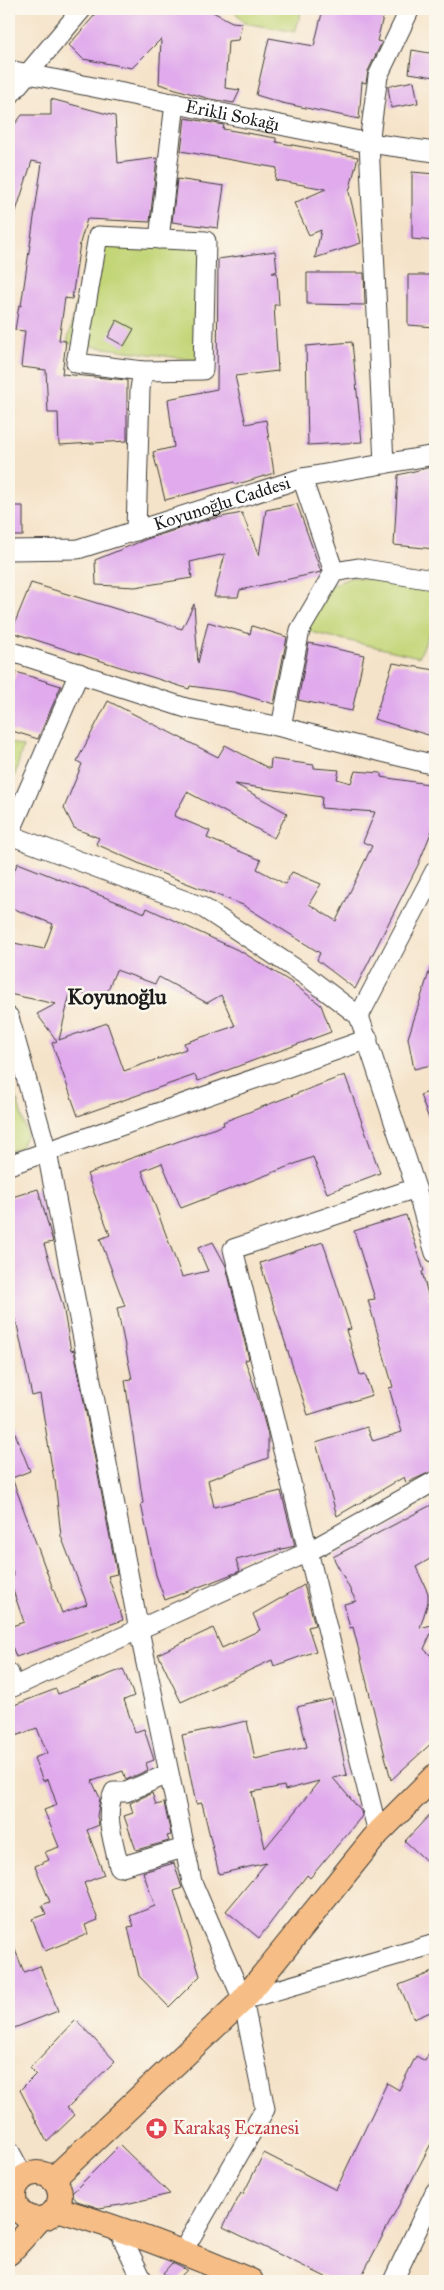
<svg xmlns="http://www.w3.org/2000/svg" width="444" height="2290" font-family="'IM FELL Great Primer',serif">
	<rect width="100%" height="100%" fill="#fbf7ec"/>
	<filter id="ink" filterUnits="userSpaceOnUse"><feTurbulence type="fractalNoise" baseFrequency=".02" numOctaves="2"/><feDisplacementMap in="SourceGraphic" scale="10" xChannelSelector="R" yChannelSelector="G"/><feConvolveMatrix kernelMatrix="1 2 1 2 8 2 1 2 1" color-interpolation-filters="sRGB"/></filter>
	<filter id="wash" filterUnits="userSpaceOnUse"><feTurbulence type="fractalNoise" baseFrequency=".0096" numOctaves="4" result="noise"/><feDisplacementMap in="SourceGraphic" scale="20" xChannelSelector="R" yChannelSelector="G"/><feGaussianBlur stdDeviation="1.12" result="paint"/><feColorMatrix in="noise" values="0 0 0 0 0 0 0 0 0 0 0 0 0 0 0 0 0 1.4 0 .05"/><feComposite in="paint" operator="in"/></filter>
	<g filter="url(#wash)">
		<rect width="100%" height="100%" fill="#f5e3c9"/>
		<path fill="#c2d577" stroke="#6f784a" d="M233,9H302L295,32L244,23Z
			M93,230L211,233L210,362L67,343Z
			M352,577L435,586V620L419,657L293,628L308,595Z
			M9,742L23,747L9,795Z
			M9,1072L27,1134L21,1147L9,1151Z"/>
		<g id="blocks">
			<path fill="#e0aaec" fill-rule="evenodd" d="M100,9H207L232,22L242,23L238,40L228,41L225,88L240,90L234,103L210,99L159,84L161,39L132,68L83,59L69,45Z
				M323,9H385L377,41L382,42L368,71L366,83L362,82L359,119L282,103L256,95L269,38L314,46Z
				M412,50L435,54V77L409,73Z
				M414,81L418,103L391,108L388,86Z
				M51,99L115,116L118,163L157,158L150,222L87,219L80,243L72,299L65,298L59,340L66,341L62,374L127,380V441L59,445L58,413H48L46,370L21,367L25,331L15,330L19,305L21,306L42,163L32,161L12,224L9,223V132L22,115H51Z
				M185,118L224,125L223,129L276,138V142L358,157L349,192L361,243L315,258L321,230L309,235L294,203L326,189L275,180L277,168L181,151Z
				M412,172L435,174V241L412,239Z
				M177,179L224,186L218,228L172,222Z
				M275,251L277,271L272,273H277L279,305H274L278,371L235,376L246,424L266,420L274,473L235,485L234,482L165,500L153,452L174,447L168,399L217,389L218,259Z
				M307,273H364L365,305L307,304Z
				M408,275H435V327L408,325Z
				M117,320L134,329L124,346L108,337Z
				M352,342L362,442L308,445L306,346Z
				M435,466V549L394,545L398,475Z
				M297,504L321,572L240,590L238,597H214L225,554L190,562L192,578L135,587L96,585L95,560L147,539L206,520L242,513L259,556L266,510Z
				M9,506H23V536H9Z
				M31,583L182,629L194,604L198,663L208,622L250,634L252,626L287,637L274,704L233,692L190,686L189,689L11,632Z
				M309,643L364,655L352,711L298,700Z
				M393,663L435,670V737L374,719Z
				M16,672L61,686L38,739L9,730V696Z
				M108,701L218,757L225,745L270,769L271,759L314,765V768L339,770L337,779L351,783L355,771L381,773V777L435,785V823L418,865L355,989L317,960L320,953L243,905L158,872L96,844L99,838L74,828L64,808L82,764L77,761ZM235,784L322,797L321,808L375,812L363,842L372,846L336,921L309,904L321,884L292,872L285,884L257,869L261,860L207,838L210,831L174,816L187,792L274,838L287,813Z
				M18,863L145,913L147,908L242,952L291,982L321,1005L331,1032L198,1081L195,1075L78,1116L52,1043L57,1041L37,1014L56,1004L9,994V942L44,949L53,924L9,907V880ZM116,970L155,984L159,977L207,1003L221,995L235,1026L184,1043L186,1049L124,1071L107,1023L59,1040L71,990L104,1000Z
				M432,963H435V1064L414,1069L408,1038Z
				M345,1075L380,1173L327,1193L313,1157L181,1208L162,1163L142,1171L182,1277L208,1271L198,1248L213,1242L226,1266L249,1359L245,1360L258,1398L268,1435V1458L208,1480L214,1507L281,1491L295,1546L236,1560L240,1571L165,1600L156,1575L141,1504L143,1503L125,1380L132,1379L117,1308L125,1306L100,1239L110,1235L87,1174L224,1125L223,1122Z
				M435,1090V1132H434L420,1095Z
				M38,1189L53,1242L44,1244L63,1306L71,1351L74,1350L117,1574L108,1576L123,1620L16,1657L9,1638V1627L24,1622L9,1579L14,1576L9,1564V1418L30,1471L12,1478L62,1613L87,1604L61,1536L55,1480H54L40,1394L32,1396L16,1320L9,1322V1198Z
				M406,1215L424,1271L422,1272L435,1321V1470L406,1483L404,1477L337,1516L316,1443L367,1427L373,1441L402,1432L389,1388L393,1387L368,1300L375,1299L354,1231Z
				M323,1242L351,1329L346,1330L360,1375L365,1374L372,1395L308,1415L260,1263Z
				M435,1503V1556L416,1567L428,1593V1602L420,1628L435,1624L424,1649L435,1660V1740L391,1780L353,1627L350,1628L344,1604L356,1601L333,1557Z
				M304,1585L315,1625L308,1627L316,1651L274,1666L272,1660L181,1702L158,1654L213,1628L222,1648L260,1630L253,1614Z
				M123,1669L134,1696L124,1700L135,1732L144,1729L154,1760L146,1763L148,1770L126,1780L123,1771L92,1781L100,1798L97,1816L99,1825L87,1830L104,1875L84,1883L98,1920L85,1925L88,1934L45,1951L32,1919L46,1914L42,1905L50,1902L35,1866L49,1860L45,1852L59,1847L44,1810L57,1805L48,1779L43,1781L34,1758L47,1753L37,1728L13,1737L9,1727V1707L56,1689L58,1694Z
				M331,1699L347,1775L333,1778L361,1811L362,1816L310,1878L307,1875L259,1938L226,1911L266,1863L219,1874L202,1803L196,1804L182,1735L247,1721L255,1759L307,1747L297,1707ZM319,1781L292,1815L265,1848L252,1792L284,1786L285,1790Z
				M152,1793L156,1805L164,1803L171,1835L167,1836L169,1841L136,1850L124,1816L133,1813L130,1803Z
				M435,1809V1869L405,1841Z
				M174,1863L182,1888L174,1891L200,1976L169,2007L139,1976L128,1927L134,1926L130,1916L155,1906L143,1872Z
				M9,1935L24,1972L40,1966L58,2011L9,2030Z
				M435,1971V2010L414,2019L399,1985Z
				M76,2020L115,2061L67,2108L75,2115L47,2142L20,2090L36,2074L30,2068Z
				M435,2041V2136L359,2281H334L223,2227L241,2193L243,2194L264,2153L336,2190L387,2083L399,2090L416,2056L425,2061Z
				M120,2145L170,2194L121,2205L99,2208L77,2201L71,2194Z
				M172,2263L187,2270L176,2281H173L163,2273Z"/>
		</g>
	</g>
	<g filter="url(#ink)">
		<use href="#blocks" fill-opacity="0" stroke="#3d3a36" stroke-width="1"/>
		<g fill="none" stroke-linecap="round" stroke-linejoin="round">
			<defs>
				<g id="minor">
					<path id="s1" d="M9,70L369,143L435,152"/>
					<path d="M9,96L82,9"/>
					<path d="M98,236L206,241L203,370L143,371L76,363Z"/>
					<path d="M159,239L175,103"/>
					<path d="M384,464L369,143L378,76L410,9"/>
					<path d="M302,478L334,572"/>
					<path d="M136,531L140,389L143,371"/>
					<path id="s2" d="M9,550L78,549L302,478L435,455"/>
					<path d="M9,651L186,708L281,727L435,765"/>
					<path d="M281,727L300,630L334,572L358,568L433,580"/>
					<path d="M9,835L79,673"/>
					<path d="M9,838L10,835L202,907L305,975L359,1016L435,871"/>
					<path d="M359,1016L416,1188L233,1249L378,1833"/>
					<path d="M9,1017L47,1152L139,1630L192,1882L243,2000L265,2109L183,2251"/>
					<path d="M9,1165L368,1039"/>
					<path d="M416,1188L435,1253"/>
					<path d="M9,1673L13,1687L308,1552L435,1481"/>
					<path d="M168,1774L126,1792H114C103,1815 114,1842 119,1867L184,1848"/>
					<path d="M243,2000L435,1944"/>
					<path d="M9,2150L23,2176"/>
					<path d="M117,2227L143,2281"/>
					<path d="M393,2281L435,2192"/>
				</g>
				<path id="major" d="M14 2196a23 23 0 1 1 46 0a23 23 0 1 1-46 0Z
					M53,2179L243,2000L378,1833L435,1776
					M57,2209C124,2229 187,2253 251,2281
					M9,2253L39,2220"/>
			</defs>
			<use href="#minor" stroke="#3d3a36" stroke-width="21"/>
			<use href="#major" stroke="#3d3a36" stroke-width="26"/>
			<use href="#minor" stroke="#fff" stroke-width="19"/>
			<use href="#major" stroke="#f6be86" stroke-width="24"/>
		</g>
	</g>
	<defs>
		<symbol id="pharmacy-disc" viewBox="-11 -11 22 22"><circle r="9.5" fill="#e0444e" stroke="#fbf7ec"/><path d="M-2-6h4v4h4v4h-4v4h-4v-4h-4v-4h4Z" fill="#fff"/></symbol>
	</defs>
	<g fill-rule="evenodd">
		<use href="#pharmacy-disc" x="144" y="2116" width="25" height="25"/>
	</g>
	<g text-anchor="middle" stroke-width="5" stroke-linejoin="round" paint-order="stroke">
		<g font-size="18" fill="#1c1c1c" stroke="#fbf7ec">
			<text dy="6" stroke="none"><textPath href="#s1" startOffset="228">Erikli Sokağı</textPath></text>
			<text dy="6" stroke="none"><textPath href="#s2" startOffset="220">Koyunoğlu Caddesi</textPath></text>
		</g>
		<g font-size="18" fill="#be3a42" stroke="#fbf7ec" text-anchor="start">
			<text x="173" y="2134">Karakaş Eczanesi</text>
		</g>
		<g font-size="22" font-weight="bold" fill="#1c1c1c" stroke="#fbf7ec">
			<text x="117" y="1004">Koyunoğlu</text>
		</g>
	</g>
	<rect width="444" height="2290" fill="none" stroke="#fbf7ec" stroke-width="30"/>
</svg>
